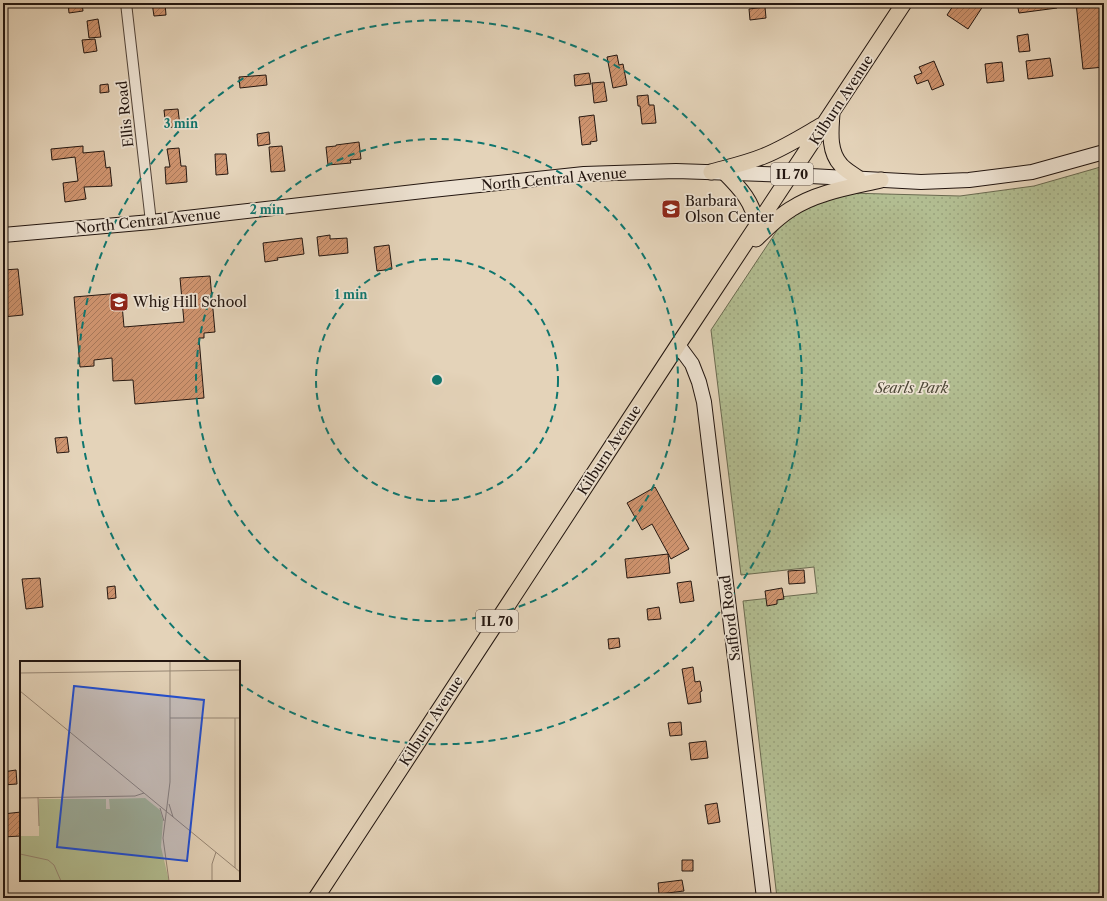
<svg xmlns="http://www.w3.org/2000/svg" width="1107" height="901" font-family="'Libre Caslon Text',serif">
	<defs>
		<pattern id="grass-dots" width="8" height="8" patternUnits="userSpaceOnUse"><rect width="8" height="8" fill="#b2bd91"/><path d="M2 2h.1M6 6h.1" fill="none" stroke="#99a27c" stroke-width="1.8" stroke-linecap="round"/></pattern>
		<pattern id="building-hatch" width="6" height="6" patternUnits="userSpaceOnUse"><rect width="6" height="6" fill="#cf946f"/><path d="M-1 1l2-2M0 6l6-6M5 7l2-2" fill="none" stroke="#a8785a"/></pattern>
	</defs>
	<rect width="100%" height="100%" fill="#e4d3b9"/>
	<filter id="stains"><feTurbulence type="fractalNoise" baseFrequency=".005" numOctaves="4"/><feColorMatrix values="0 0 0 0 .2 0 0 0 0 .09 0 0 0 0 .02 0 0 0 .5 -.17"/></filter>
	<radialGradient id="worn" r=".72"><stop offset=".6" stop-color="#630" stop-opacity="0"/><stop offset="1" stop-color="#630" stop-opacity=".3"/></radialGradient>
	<path fill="url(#grass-dots)" stroke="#6a6a50" d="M1104,166V898H777L743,601L817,593L814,567L741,575L711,330L784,220L810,201L848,193L960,196L1034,186Z"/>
	<path fill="url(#building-hatch)" stroke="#231610" d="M68,3H82L83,11L69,13Z
		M152,3H165L166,15L154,16Z
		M955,3H985L968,29L947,15Z
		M1017,3H1057V8L1019,13Z
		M1076,3H1099L1104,52V67L1083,69Z
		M765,7L766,18L750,20L749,9Z
		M98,19L101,37L89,38L87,21Z
		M1028,34L1030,51L1019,52L1017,36Z
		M95,39L97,51L84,53L82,40Z
		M617,55L619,65L623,64L627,85L613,88L607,57Z
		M1050,58L1053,76L1028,79L1026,61Z
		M934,61L944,85L932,90L928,80L917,84L914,76L922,73L919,67Z
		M1002,62L1004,81L987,83L985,64Z
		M589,73L591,84L575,86L574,75Z
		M266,75L267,85L240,88L239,77Z
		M604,82L607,101L594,103L592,83Z
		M108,84L109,92L100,93V85Z
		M648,95L649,105H654L656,123L642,124L640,106H638L637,96Z
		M178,109L180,126L166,128L164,110Z
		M594,115L597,141L590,142L591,144L582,145L579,117Z
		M269,132L270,144L258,146L257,134Z
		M359,142L361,159L350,160L351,163L328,165L326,147L336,146V145Z
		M83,146V153L104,151L106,168L110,167L112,186L84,187L86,199L65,202L63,183L78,181L75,157L52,160L51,149Z
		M282,146L285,171L271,172L269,147Z
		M179,148L181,166H186L187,182L166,184L165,167H170L167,149Z
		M215,154H226L228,174L216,175Z
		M330,235V239L347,238L348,253L319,256L317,237Z
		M302,238L304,254L277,258L278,260L265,262L263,243Z
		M389,245L392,269L377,271L374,247Z
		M18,269L23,315L3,317V270Z
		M210,276L215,332L204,333V338H199L204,398L135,404L133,380L113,381L112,358L94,360V366L80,367L74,297L121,293L124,327L184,322L180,278Z
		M67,437L69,452L57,453L55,438Z
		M655,487L689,549L671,559L652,524L642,530L627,503Z
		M668,554L670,573L627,578L625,559Z
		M804,570L805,583L789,584L788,571Z
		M40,578L43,607L26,609L22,579Z
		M691,581L694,601L680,603L677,583Z
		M115,586L116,598L108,599L107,587Z
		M782,588L784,599L777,600V604L767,606L765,591Z
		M659,607L661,619L648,620L647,609Z
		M619,638L620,647L609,649L608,639Z
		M693,667L695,682L700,681L702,691L700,692L701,702L688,704L682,669Z
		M681,722L682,735L670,736L668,723Z
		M706,741L708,758L691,760L689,743Z
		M16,770L17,784L3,785V772Z
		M717,803L720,822L708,824L705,805Z
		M21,812V836L3,837V814Z
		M682,860H693V871H682Z
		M682,880L684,891L659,894L658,883Z"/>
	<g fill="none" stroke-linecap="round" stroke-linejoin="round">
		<defs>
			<path id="street" d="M126,3L151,222"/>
			<path id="secondary" d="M3,235L151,222L432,190L584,174L676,171L792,175L921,182L969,180L1032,172L1104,152
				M678,345L692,364L699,382L704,402L764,898"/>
			<path id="primary" d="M832,113C831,130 828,151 841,165C845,170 853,174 858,178
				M711,172C729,167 747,163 764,156C784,148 803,136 822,125
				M724,172C741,189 753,202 757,226
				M756,239C767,228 778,217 791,209C817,192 851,187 881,180
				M316,898L678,345L904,3"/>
		</defs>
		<use href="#street" stroke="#53453a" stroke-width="12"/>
		<use href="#secondary" stroke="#231610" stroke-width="16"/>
		<use href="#primary" stroke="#231610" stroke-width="17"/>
		<use href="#street" stroke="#ede2d2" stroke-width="10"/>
		<use href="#secondary" stroke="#ede2d2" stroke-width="14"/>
		<use href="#primary" stroke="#e4d3b9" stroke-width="15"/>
	</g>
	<g fill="none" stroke="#0f766e" stroke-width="2" stroke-dasharray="7 5">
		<circle cx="437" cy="380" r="121"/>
		<circle cx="437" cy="380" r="241"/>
		<path d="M209 661A362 362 0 1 1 240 684"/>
	</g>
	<defs>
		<symbol id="school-square" viewBox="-11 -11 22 22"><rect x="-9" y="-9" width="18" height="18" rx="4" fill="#8f2418" stroke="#ede2d2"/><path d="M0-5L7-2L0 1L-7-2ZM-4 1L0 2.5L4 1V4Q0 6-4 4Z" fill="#fff"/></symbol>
	</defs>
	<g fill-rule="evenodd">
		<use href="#school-square" x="660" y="198" width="22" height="22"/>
		<use href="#school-square" x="108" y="291" width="22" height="22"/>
	</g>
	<g text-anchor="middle" stroke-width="3.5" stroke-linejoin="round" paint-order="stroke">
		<g fill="#ede2d2" stroke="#60534a" stroke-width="1">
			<rect x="771" y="163" width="42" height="22" rx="3"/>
			<rect x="476" y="610" width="42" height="22" rx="3"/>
		</g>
		<g font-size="13" font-weight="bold" fill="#231610">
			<text x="792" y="179">IL 70</text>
			<text x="497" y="626">IL 70</text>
		</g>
		<g font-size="14" fill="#231610" stroke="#ede2d2">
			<text transform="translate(841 100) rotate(-57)" y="5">Kilburn Avenue</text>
			<text transform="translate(125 114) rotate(-96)" y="5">Ellis Road</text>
			<text transform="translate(554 179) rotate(-5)" y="5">North Central Avenue</text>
			<text transform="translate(148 221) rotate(-6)" y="5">North Central Avenue</text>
			<text transform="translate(609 450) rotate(-57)" y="5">Kilburn Avenue</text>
			<text transform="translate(730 618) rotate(-97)" y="5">Safford Road</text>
			<text transform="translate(431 721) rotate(-57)" y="5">Kilburn Avenue</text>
		</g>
		<g font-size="14" fill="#231610" stroke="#ede2d2" text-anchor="start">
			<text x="685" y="206">Barbara<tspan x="685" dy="16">Olson Center</tspan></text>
			<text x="133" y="307">Whig Hill School</text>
		</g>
		<g font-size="14" font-style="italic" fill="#4e4837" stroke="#ede2d2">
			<text x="912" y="393">Searls Park</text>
		</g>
	</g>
	<g transform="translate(20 661)">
		<rect width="220" height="220" fill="#e4d3b9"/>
		<path d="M125,137L140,149L143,159L141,186L149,220H0V175H19V138H86V148H90L89,138Z" fill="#b2bd91"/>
		<path d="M0,201L12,205L19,218L0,220ZM114,211H137V220H114Z" fill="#b2bd91"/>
		<path fill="none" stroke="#978775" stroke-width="1" d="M0,12L220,9M0,30L220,211M150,57H220M215,57V207M18,136L19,165M0,137L115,135L124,132M149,143L153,156M140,147L144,160M0,193L28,199L34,204L41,220M149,220L143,177L150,121V0M192,220V203L196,191"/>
		<path fill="#1d4ed8" fill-opacity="0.15" stroke="#1d4ed8" stroke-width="2" d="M54,25L184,39L167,200L37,186Z"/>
		<rect width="220" height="220" fill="none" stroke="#231610" stroke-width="2"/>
	</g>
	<circle cx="437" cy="380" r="6" fill="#0f766e" stroke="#ede2d2" stroke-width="2"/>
	<g font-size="12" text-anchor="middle" font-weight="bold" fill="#0f766e" stroke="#ede2d2" stroke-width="3.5" stroke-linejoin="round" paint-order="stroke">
		<text x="181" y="128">3 min</text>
		<text x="267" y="214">2 min</text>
		<text x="351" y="299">1 min</text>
	</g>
	<rect width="1107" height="901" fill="none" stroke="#e4d3b9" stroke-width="16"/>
	<rect x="4" y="4" width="1099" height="893" fill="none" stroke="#231610" stroke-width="2"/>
	<rect x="8" y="8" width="1091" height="885" fill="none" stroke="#231610"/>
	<rect width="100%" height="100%" filter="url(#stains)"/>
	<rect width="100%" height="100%" fill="url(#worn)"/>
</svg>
